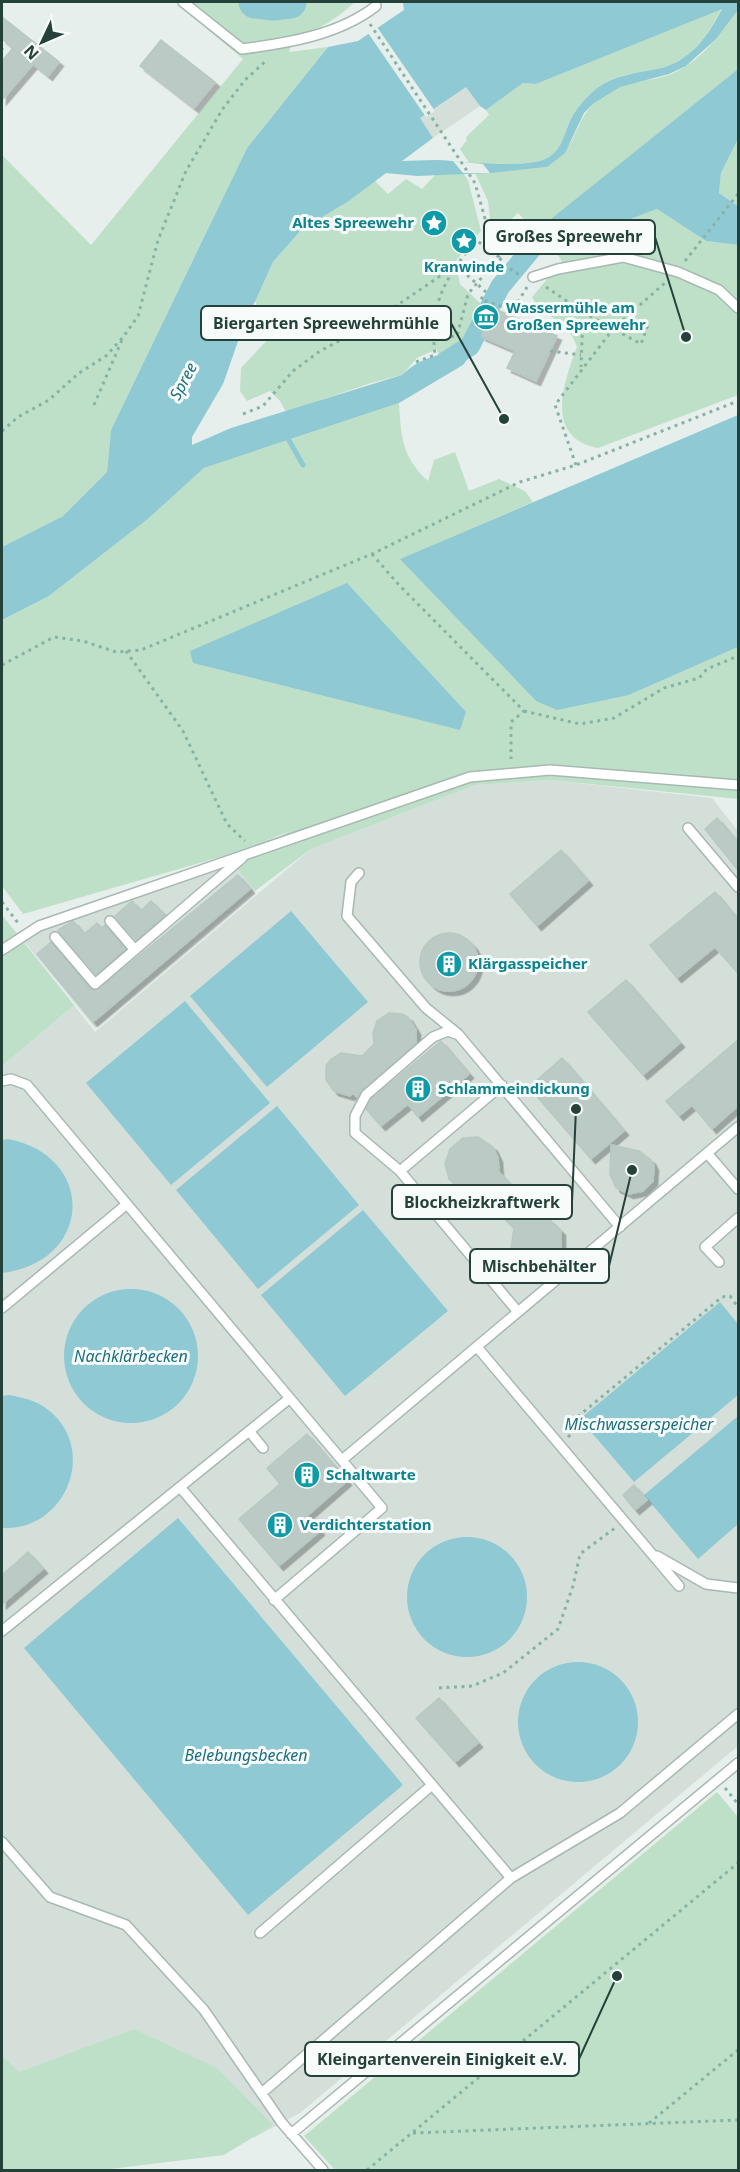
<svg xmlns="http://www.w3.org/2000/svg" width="740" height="2172" font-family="'Noto Sans',sans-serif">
	<defs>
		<filter id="shadow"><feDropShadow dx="4.5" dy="4.5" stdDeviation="0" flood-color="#0004"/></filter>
	</defs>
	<rect width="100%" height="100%" fill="#e6efeb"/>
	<path fill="#d4dfda" d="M466,86L480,106L433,138L419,118Z
		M551,780L712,798L738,831V1746L300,2113L255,2137L2,2153V1066L74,1005L95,1032L311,849L475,785Z
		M222,869L238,870L255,891L95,1028L23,940L40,929L73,917Z"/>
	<path fill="#bfe0c8" d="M189,2H355C332,22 322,28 293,39L289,52L328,47L247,148L111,430L107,472L63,516L2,547V155L91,245L243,59L207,29Z
		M722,8C708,35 690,62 658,69C637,73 615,74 597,88C587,96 579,105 573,115C564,131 564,153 543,160C525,166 490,164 470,164L460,149L467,140L466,137L489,115L486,110L523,83L536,84Z
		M738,10V69L536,232L518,213L502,228L491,226L488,201L475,173L547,167C555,159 567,150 572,140C583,118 585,108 607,93C626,81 648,82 669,75C700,63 719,35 738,10Z
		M738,139V206L719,193L721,173Z
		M463,173L468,180L481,231L455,262L460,284L482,305L467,343L439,356L437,349L417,358L402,375L371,383L286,412L280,401L270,391L247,401L240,391L241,368L270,337L255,301L273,262L302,229L349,201L375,181L388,194L406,179L422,189L435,175Z
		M657,209L706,241L738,245V395L598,448C544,437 563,384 577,347C565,313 542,321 532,297L548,278L563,272L562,262L554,248Z
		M399,403C401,437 402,457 428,481L434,460L455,452L469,491L499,479L525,491L533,502L401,559L536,701L629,695L738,647V799L551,780L475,785L311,849L255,891L238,870L222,869L290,831L241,851L23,914L2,886V620L49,596L149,518L204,468Z
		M2,915L74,1005L2,1066Z
		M717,1792L738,1817V2170H335L304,2136Z
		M134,2029L217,2068L273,2125L224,2155L103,2170H2V2056L19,2072Z"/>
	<path fill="#8ec9d4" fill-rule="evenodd" d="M403,2H738V10L716,39L686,66L669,74L620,87L594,103L584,113L565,153L547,167L490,173L417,176L386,173L349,201L302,229L273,262L242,330L223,384L192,437V445L231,428L402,375C425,353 440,359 467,343L473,352L463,365L399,403L204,468L149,518L49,596L2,620V547L63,516L107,472L111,430L247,148L328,47L358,41L404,10ZM722,9C708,36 689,63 657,69C636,73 615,75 597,88C587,96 579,105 573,115C564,131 563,153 543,160C521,167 475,163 452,161C436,159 418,161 402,161L433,138L420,118L466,87L480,106L486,110L523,83L536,84Z
		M738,69V139L721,173L719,193L738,206V245L706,241L657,209L554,248L534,250L520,266L515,262L526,239Z
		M738,415V647L629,695L557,710L536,701L400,559Z
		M347,583L466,712L460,730L193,663L190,651Z
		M291,911L368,1002L267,1087L190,996Z
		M185,1001L270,1103L171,1185L86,1083Z
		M277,1106L359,1205L258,1289L176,1190Z
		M8,1139C97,1156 93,1262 2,1273V1140Z
		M363,1210L448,1311L345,1396L261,1295Z
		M64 1356a67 67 0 1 1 134 0a67 67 0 1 1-134 0Z
		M720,1302L738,1324V1395L634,1482L580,1419Z
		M9,1395C23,1398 36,1400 47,1409C100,1449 65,1532 2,1528V1396Z
		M738,1416V1524L698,1559L644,1495Z
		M178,1518L403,1785L248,1915L24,1648Z
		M407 1597a60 60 0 1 1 120 0a60 60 0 1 1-120 0Z
		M518 1722a60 60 0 1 1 120 0a60 60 0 1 1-120 0Z"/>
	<path fill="#e6efeb" d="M377,27L435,111L426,117L368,33Z
		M453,161L483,164L490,173H463Z"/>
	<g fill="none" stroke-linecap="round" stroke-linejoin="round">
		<path stroke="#8ec9d4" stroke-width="5" d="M286,435L303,465"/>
		<path stroke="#8ec9d4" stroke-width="20" d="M446,361L470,346L500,287L534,246"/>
		<path stroke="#8ec9d4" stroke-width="33" d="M255,2L273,4L290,2"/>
	</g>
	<path fill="#bbcac4" stroke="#b8c9c2" stroke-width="1.5" filter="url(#shadow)" d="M2,17L59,62L48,76L33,64L2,100V61L13,48L2,39Z
		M161,40L215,82L194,108L140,66Z
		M493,308L557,336L536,381L507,368L515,351L481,336Z
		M717,818L738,843V870L705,829Z
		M561,850L588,881L537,926L510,894Z
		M238,875L250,889L93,1022L37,954L51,942L90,988L97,990Z
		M715,892L738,920V973L715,947L677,978L650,945Z
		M132,901L141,911L151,901L165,915L136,940L115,916Z
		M73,921L84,934L97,923L102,928L105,925L125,949L96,974L58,930Z
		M420 962a29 29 0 1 1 58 0a29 29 0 1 1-58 0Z
		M626,980L680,1043L643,1075L588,1012Z
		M389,1013L402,1014L408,1017L416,1030V1043L362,1090L357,1097L353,1093L350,1096L334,1091L326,1080V1066L330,1060L341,1053L362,1056L374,1044L373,1033L377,1021Z
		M738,1040V1106L712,1129L692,1105L679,1116L666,1101Z
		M441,1041L469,1074L418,1117L408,1104L381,1126L366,1109L371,1099Z
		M562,1058L624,1131L591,1159L529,1087Z
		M478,1137L493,1147L498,1158L499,1172L539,1215L549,1219L561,1231V1252L548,1267L531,1268L520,1263L511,1248L514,1228L477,1190L461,1189L449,1179L445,1164L450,1149L463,1138Z
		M611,1145L639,1151L651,1160L654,1166L653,1181L643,1191L629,1194L616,1188L610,1174Z
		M307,1434L347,1481L307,1516L320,1531L279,1566L239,1519L280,1484L267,1468Z
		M634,1485L647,1500L635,1510L623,1495Z
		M28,1552L43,1569L2,1604V1575Z
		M439,1698L478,1743L455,1762L416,1718Z"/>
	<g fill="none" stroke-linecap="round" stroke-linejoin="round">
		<defs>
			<path id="service" d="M183,2L242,49C288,43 339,35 376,6
				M533,277L558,269L623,257L678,272L719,290L738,308
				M688,828L738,887
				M359,873L351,882L347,916L426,1008L458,1034L620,1227
				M110,921L135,950
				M55,937L95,984L242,858
				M2,950L39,926L470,777L550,770L738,785
				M456,1034L448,1031L433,1037L366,1095L355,1116V1133L400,1171L518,1312
				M2,1081L11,1079L27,1085L382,1508L274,1600
				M707,1153L738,1189
				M400,1171L502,1085
				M719,1262L705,1247L738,1218
				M2,1308L127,1204
				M477,1347L679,1586
				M249,1431L263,1448
				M342,1460L738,1127
				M180,1487L511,1878L263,2092
				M657,1556L706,1584L738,1588
				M2,1631L290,1398
				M2,1842L50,1897L126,1925L204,2010L282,2123L323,2170
				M511,1878L620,1813L738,1714
				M260,1933L432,1785
				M291,2134L738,1763"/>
		</defs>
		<use href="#service" stroke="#a8b8b2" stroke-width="12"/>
		<path stroke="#86b3a5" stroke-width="3" stroke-dasharray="3 4.5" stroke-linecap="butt" d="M370,24L475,183L493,247L504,265L521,276
			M2,49L3,48
			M604,229L623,222
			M580,238L594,233
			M602,247L612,226
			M584,252L587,236
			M685,261L738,194
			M456,265L485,291L481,300L513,310
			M546,287L583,312L581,367
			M583,312L641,344L648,325
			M510,315L527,287
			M550,351L581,355
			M416,362L435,355C429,303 445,279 476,240L499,257L468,294L457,336L433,338
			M94,405L122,340
			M243,414L263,406L293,371L320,351L365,327L452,268
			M2,431L18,417L49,400L79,373L106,356L124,336L138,316L158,240L186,171L222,110L245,80L267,60
			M576,465L555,405L613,329L667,281
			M372,554L399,585L524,711L511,722V759
			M126,651L183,731L227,824L245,841
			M2,665L54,637L83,641L116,652L141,650L372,554L520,482L576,465L738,401
			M524,711L580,724L614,718L664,688L699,678L707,669L738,656
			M2,902L18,923
			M568,1437L581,1425L575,1419L722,1297L730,1296L738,1307
			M439,1688L472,1686L503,1673L558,1629L573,1586L580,1554L615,1528
			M725,1788L738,1804
			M649,2123L738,2050
			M413,2133L738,2120
			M367,2170L738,1863"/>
		<use href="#service" stroke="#fff" stroke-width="9"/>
	</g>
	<defs>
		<symbol id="sight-disc" viewBox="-11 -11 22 22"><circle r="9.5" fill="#0f9aa8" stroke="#f7fbf9"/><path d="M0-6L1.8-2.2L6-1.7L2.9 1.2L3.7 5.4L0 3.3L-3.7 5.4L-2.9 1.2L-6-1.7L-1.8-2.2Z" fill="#fff"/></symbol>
		<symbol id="museum-disc" viewBox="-11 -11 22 22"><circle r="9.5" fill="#0f9aa8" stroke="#f7fbf9"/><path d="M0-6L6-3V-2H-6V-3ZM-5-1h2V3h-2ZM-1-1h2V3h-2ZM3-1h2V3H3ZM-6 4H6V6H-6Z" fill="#fff"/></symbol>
		<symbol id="building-disc" viewBox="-11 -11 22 22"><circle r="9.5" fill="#0f9aa8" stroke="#f7fbf9"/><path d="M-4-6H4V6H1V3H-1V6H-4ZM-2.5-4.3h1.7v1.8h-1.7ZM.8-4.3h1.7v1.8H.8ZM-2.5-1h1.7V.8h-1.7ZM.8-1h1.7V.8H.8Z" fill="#fff"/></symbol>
	</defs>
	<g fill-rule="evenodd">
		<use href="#sight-disc" x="419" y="208" width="30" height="30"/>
		<use href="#sight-disc" x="449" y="226" width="30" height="30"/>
		<use href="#museum-disc" x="471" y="302" width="30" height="30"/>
		<use href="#building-disc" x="434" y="949" width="30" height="30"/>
		<use href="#building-disc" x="403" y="1074" width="30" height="30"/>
		<use href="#building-disc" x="292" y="1460" width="30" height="30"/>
		<use href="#building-disc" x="265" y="1510" width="30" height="30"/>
	</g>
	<g text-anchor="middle" stroke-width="6" stroke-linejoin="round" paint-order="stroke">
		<g font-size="15" font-weight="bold" fill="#0d838f" stroke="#f7fbf9" text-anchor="start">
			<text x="414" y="228" text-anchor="end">Altes Spreewehr</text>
			<text x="464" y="272" text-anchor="middle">Kranwinde</text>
			<text x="506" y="313">Wassermühle am<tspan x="506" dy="17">Großen Spreewehr</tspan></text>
			<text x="468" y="969">Klärgasspeicher</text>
			<text x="438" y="1094">Schlammeindickung</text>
			<text x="326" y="1480">Schaltwarte</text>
			<text x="300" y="1530">Verdichterstation</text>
		</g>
		<g font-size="16" font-style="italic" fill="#1c6f80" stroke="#f7fbf9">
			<text transform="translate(183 381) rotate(-62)" y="6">Spree</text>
			<text x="131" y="1362">Nachklärbecken</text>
			<text x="639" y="1430">Mischwasserspeicher</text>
			<text x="246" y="1761">Belebungsbecken</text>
		</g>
	</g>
	<path fill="none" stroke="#24423a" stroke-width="2" d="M686 337L655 237M504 419L451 323M576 1109L572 1202M632 1170L609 1266M617 1976L579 2059"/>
	<g fill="#24423a" stroke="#f7fbf9" stroke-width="2">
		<circle cx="686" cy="337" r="6"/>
		<circle cx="504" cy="419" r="6"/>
		<circle cx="576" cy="1109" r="6"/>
		<circle cx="632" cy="1170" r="6"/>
		<circle cx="617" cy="1976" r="6"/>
	</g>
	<g fill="#f7fbf9" stroke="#24423a" stroke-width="2">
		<rect x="484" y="220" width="171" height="34" rx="6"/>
		<rect x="201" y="306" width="250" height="34" rx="6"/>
		<rect x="392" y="1185" width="180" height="34" rx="6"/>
		<rect x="470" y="1249" width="139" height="34" rx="6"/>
		<rect x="305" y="2042" width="274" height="34" rx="6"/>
	</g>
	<g font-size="16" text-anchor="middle" font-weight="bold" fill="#24423a">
		<text x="569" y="242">Großes Spreewehr</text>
		<text x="326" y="329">Biergarten Spreewehrmühle</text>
		<text x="482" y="1208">Blockheizkraftwerk</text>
		<text x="539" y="1272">Mischbehälter</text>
		<text x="442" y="2065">Kleingartenverein Einigkeit e.V.</text>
	</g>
	<rect width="740" height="2172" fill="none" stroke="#24423a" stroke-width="6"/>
	<g transform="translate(42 42) rotate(226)" stroke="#f7fbf9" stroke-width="4.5" paint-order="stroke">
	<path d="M0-4.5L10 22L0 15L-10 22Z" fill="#24423a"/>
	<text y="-9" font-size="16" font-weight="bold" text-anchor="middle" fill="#24423a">N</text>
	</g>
</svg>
